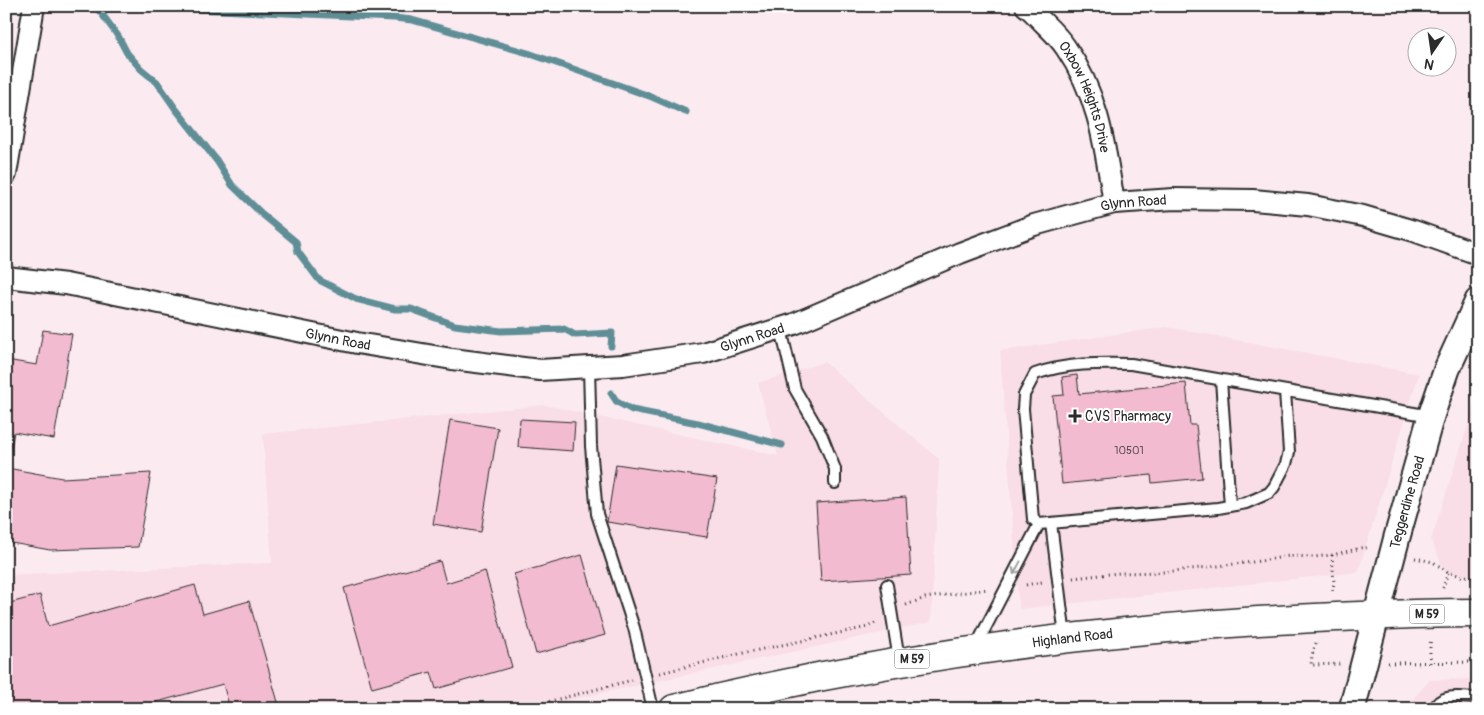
<svg xmlns="http://www.w3.org/2000/svg" width="1484" height="715" font-family="Pangolin,sans-serif">
	<rect width="100%" height="100%" fill="#fbebf1"/>
	<filter id="ink" filterUnits="userSpaceOnUse"><feTurbulence type="fractalNoise" baseFrequency=".02" numOctaves="2"/><feDisplacementMap in="SourceGraphic" scale="10" xChannelSelector="R" yChannelSelector="G"/><feConvolveMatrix kernelMatrix="1 2 1 2 8 2 1 2 1" color-interpolation-filters="sRGB"/></filter>
	<g filter="url(#ink)">
		<path fill="#f9dde7" d="M1167,327L1419,374L1358,572L1019,609L1000,351Z
			M824,362L939,459L931,622L528,709H6V575L272,563L263,434L545,405L778,456L758,383Z
			M1478,394V577L1446,574L1431,540Z
			M1478,679V709H1409L1413,699L1430,680Z"/>
		<g fill="none" stroke-linecap="round" stroke-linejoin="round">
			<path stroke="#5f8e96" stroke-width="7" d="M96,6L118,36L127,53L141,69L157,82L175,108L217,161L232,185L262,214L296,242L298,252L319,280L356,299L395,309H411L455,325L501,331L564,329L575,335L612,333L611,346
				M134,6L394,18L412,20L528,53L652,97L686,112
				M100,12L112,6
				M611,393L617,402L632,410L698,423L782,445"/>
		</g>
		<path fill="#f3bbd0" stroke="#2b2b2b" d="M43,330L72,334L54,439L14,432L7,468L62,478L151,473L138,547L50,550L6,542V360L37,365Z
			M1077,375L1079,394L1186,383L1190,425H1196L1202,478L1152,483L1151,475L1062,484L1053,396L1064,395L1062,377Z
			M520,419L575,422L573,451L518,447Z
			M450,420L498,428L481,532L433,524Z
			M616,464L717,479L707,537L607,522Z
			M906,497L911,575L821,581L816,503Z
			M582,555L605,635L536,654L514,574Z
			M440,561L446,583L485,571L512,667L436,689L431,672L372,688L344,588Z
			M195,585L203,614L249,601L280,709H230L223,684L146,705L148,709H7L6,604L40,595L48,626Z"/>
		<g fill="none" stroke-linecap="round" stroke-linejoin="round">
			<defs>
				<path id="service" d="M781,329L795,389L822,436L835,469V483
					M589,367L591,446L597,514L634,628L653,709
					M1221,380L1230,506
					M1285,391L1289,452L1286,464L1274,487L1269,493L1246,503L1218,508L1039,524L1033,519L1023,409L1024,395L1035,374C1066,363 1099,363 1131,364L1431,416
					M1051,523L1065,637
					M887,585L899,660
					M975,648L1039,524
					M764,689L768,709
					M1434,709C1440,692 1463,698 1478,698"/>
				<g id="minor">
					<path id="s1" d="M1026,6L1032,11C1043,23 1057,34 1066,48C1099,96 1105,147 1114,203"/>
					<path d="M6,174L34,6"/>
					<path id="s2" d="M6,277L66,284L357,343L452,359L540,370L623,365L703,353L794,324L960,253L1034,225L1114,203L1174,199L1253,200L1308,205L1363,216L1414,231L1478,254"/>
				</g>
				<g id="tertiary">
					<path id="s3" d="M1352,709L1397,537L1431,416L1447,369L1478,301"/>
				</g>
				<g id="trunk">
					<path id="s4" d="M674,709C867,661 1059,634 1258,621C1331,617 1404,613 1478,613"/>
				</g>
			</defs>
			<use href="#service" stroke="#2b2b2b" stroke-width="14"/>
			<use href="#minor" stroke="#2b2b2b" stroke-width="24"/>
			<use href="#tertiary" stroke="#2b2b2b" stroke-width="29"/>
			<use href="#trunk" stroke="#2b2b2b" stroke-width="31"/>
			<path stroke="#2b2b2b" stroke-width="3" stroke-dasharray="1 4" stroke-linecap="butt" d="M1332,555L1334,583L1332,592
				M1415,558L1433,562L1448,572L1461,576L1478,577
				M1073,578L1119,573L1165,572L1261,561L1289,556L1314,557L1332,555L1361,548H1370
				M1026,585L1042,582
				M1443,588L1448,572
				M906,605L925,598L988,589
				M1316,643L1312,655L1311,665L1340,664
				M1388,663L1478,662
				M1430,663V645L1431,638
				M660,673L739,654L868,627L877,622
				M520,709L632,680"/>
			<use href="#service" stroke="#fff" stroke-width="10"/>
			<use href="#minor" stroke="#fff" stroke-width="20"/>
			<use href="#tertiary" stroke="#fff" stroke-width="25"/>
			<use href="#trunk" stroke="#fff" stroke-width="28"/>
		</g>
		<defs><path id="oneway-shaft" d="M-6 0H5M1.5-3L5.5 0L1.5 3" fill="none" stroke-width="1.6" stroke-linecap="round" stroke-linejoin="round" transform="scale(1.25)"/></defs>
		<use stroke="#a0a0a0" href="#oneway-shaft" transform="translate(1017 568) rotate(118)"/>
	</g>
	<path fill="#2b2b2b" stroke="#fff" stroke-width="2" d="M1072.5 408.5h5v5h5v5h-5v5h-5v-5h-5v-5h5z"/>
	<g text-anchor="middle" stroke-width="4" stroke-linejoin="round" paint-order="stroke">
		<g font-size="11" fill="#5d4f54">
			<text x="1129" y="454">10501</text>
		</g>
		<g fill="#fff" stroke="#6b6b6b" stroke-width="1">
			<rect x="1409.5" y="604.5" width="35" height="19" rx="4"/>
			<rect x="894.5" y="649.5" width="35" height="19" rx="4"/>
		</g>
		<g font-size="12" font-weight="bold" fill="#2b2b2b">
			<text x="1427" y="618">M 59</text>
			<text x="912" y="663">M 59</text>
		</g>
		<g font-size="14" fill="#2b2b2b" stroke="#fff">
			<text dy="5" stroke="none"><textPath href="#s1" startOffset="111">Oxbow Heights Drive</textPath></text>
			<text dy="5" stroke="none"><textPath href="#s2" startOffset="1164">Glynn Road</textPath></text>
			<text dy="5" stroke="none"><textPath href="#s2" startOffset="758">Glynn Road</textPath></text>
			<text dy="5" stroke="none"><textPath href="#s2" startOffset="338">Glynn Road</textPath></text>
			<text dy="5" stroke="none"><textPath href="#s3" startOffset="214">Teggerdine Road</textPath></text>
			<text dy="5" stroke="none"><textPath href="#s4" startOffset="405">Highland Road</textPath></text>
		</g>
		<g font-size="14" fill="#2b2b2b" stroke="#fff" text-anchor="start">
			<text x="1085" y="421">CVS Pharmacy</text>
		</g>
	</g>
	<rect width="1484" height="715" fill="none" stroke="#fff" stroke-width="25"/>
	<rect x="12" y="12" width="1459" height="690" fill="none" stroke="#2b2b2b" stroke-width="2" filter="url(#ink)"/>
	<g transform="translate(1432 52) rotate(193)"><circle r="24" fill="#ffffff" stroke="#aaaaaa"/>
	<path d="M0-4L9 19L0 12L-9 19Z" fill="#2b2b2b"/>
	<text y="-8" font-size="14" font-weight="bold" text-anchor="middle" fill="#2b2b2b">N</text>
	</g>
</svg>
